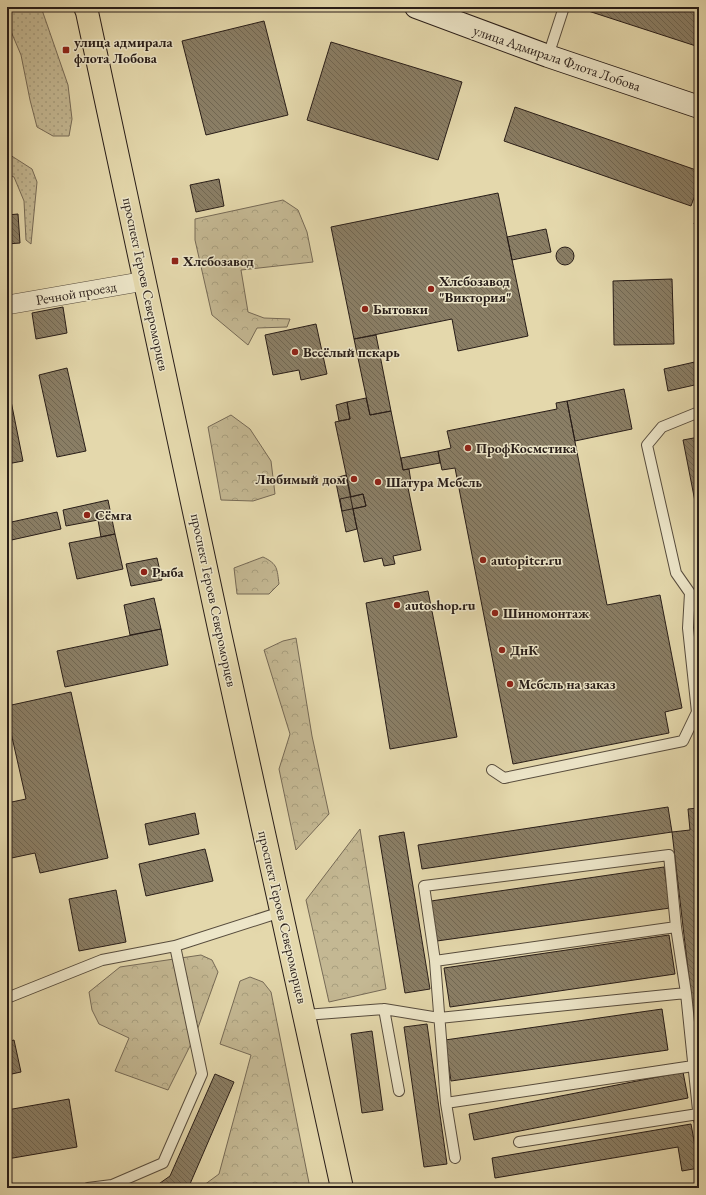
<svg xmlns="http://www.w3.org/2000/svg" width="706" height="1195" font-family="'EB Garamond',serif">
	<defs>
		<pattern id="grass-dots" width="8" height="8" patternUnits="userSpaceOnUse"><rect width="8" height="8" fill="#c4b893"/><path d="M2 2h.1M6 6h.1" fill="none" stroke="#a89e7e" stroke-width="1.8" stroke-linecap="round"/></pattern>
		<pattern id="forest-crowns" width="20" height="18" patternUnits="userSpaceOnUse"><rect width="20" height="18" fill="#c4b893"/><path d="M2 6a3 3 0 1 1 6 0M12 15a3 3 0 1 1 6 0" fill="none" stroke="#a89e7e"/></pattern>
		<pattern id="building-back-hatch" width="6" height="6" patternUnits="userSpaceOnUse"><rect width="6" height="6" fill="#8a7e65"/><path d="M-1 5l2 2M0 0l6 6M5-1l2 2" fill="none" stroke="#716752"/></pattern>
	</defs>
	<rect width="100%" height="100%" fill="#e4d8ac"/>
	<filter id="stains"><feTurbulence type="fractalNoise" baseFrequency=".005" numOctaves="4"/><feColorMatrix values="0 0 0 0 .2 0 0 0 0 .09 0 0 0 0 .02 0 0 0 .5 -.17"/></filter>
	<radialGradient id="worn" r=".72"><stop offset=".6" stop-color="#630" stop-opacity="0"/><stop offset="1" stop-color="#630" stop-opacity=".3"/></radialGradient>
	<path fill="url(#grass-dots)" stroke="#766a56" d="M7,7H41L68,85L72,119L69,136H53L37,127L30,100L21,55L7,22Z
		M7,153L32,169L37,182L31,244L26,240L24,201L14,177L7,174Z"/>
	<path fill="url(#forest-crowns)" stroke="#766a56" d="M283,200L298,210L307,232L313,262L241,270L248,312L264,318L290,319L287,327L257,328L248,345L212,315L195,240V219Z
		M231,415L250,429L271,461L275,494L253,501L221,500L208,427Z
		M263,557C278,564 277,569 279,584L269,594H237L234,568Z
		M296,638L312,736L329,814L296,850L279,769L290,734L264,650L283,641Z
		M360,829L386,989L329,1002L306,900Z
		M201,955L212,960L218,972L195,1036L168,1090L115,1071L129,1038L99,1024L92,1010L89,992L120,967Z
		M250,977L263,982L271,992L310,1188H200L219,1174L251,1055L220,1044L240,981Z"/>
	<path fill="url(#building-back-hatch)" stroke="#281d18" d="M576,7H699V47Z
		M264,21L288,115L206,135L182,41Z
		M331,42L462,82L438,160L307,120Z
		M515,107L699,171V184L691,206L504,141Z
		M219,179L224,206L196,212L190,185Z
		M498,193L528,336L458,351L452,319L354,339L331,227Z
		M699,208V225L694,224Z
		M18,214L20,243L7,244V215Z
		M546,229L551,252L512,260L507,237Z
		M556 256a9 9 0 1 1 18 0a9 9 0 1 1-18 0Z
		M672,279L674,344L614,345L613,281Z
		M63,307L67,333L36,339L32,313Z
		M316,324L327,374L301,380L299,370L273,375L265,335Z
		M376,335L391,411L370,415L354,339Z
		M699,361V384L668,391L664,369Z
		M67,368L86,451L57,457L39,375Z
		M7,381L23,461L7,464Z
		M624,389L632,429L575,441L567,401Z
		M366,398L370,415L391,411L403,470L409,469L411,482L407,483L421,550L393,556L395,564L384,566L382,558L364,562L353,509L366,506L363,494L351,497L335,422L350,419L347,402Z
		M567,401L607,605L660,595L682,708L665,712L669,733L513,764L455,468L442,470L438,451L451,448L447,431L557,409L556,403Z
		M347,402L350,419L339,421L336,405Z
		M699,437V522L683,440Z
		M438,451L440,463L403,470L401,458Z
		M346,475L357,529L346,532L335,478Z
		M363,494L366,506L342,511L340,499Z
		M108,500L115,534L101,537L98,520L66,526L63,510Z
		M57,512L61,529L7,541V523Z
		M115,534L123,569L77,579L69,543Z
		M157,558L162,580L131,586L126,564Z
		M428,591L457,737L390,749L366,603Z
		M154,598L161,629L130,635L124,605Z
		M161,629L168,665L65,687L57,651Z
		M71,692L108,858L40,873L35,853L7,859V803L26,799L7,715V706Z
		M668,807L672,832L422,869L418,845Z
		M699,808V1064L672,832L690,830L688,809Z
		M195,813L199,834L149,845L145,824Z
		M404,832L430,989L405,993L379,836Z
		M205,849L213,881L146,896L139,864Z
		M664,867L670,908L437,941L431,901Z
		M116,890L126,942L79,951L69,899Z
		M669,935L675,974L450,1007L444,968Z
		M662,1009L668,1050L451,1081L445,1040Z
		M427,1024L447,1164L424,1167L404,1027Z
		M372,1031L383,1110L362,1113L351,1034Z
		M14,1040L21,1072L7,1075V1042Z
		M683,1072L688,1098L474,1140L469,1114Z
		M215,1074L234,1082L190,1184L185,1188H153L170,1176Z
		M69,1099L77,1147L7,1159V1110Z
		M691,1124L699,1168L682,1171L678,1147L495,1178L492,1158Z"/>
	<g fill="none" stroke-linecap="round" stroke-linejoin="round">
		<defs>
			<path id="lane" d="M548,56L564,7
				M492,770L504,778L683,741L697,712L688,628L690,593L676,573L647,445L662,427L699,412
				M435,961L676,927
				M7,998L102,960L175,946
				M384,1009L399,1091
				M305,1015L384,1009L439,1018L686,993L699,1120
				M446,1103L693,1066
				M519,1142L698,1114
				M455,1158L446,1103L435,961L424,886L669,855L676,927L686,993
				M88,1188L112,1185L163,1163L202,1074L175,946L281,912"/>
			<path id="street" d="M7,305L145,281"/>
			<path id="secondary" d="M416,7L548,56L699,107"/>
			<path id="primary" d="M85,7L87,12C133,219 177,426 220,633C260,818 302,1003 342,1188"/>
		</defs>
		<use href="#lane" stroke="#574c3d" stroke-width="12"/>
		<use href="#street" stroke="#574c3d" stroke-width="20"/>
		<use href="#secondary" stroke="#281d18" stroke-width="24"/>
		<use href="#primary" stroke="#281d18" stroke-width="24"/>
		<use href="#lane" stroke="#ede6c9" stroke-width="10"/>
		<use href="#street" stroke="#ede6c9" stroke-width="19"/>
		<use href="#secondary" stroke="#ede6c9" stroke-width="22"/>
		<use href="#primary" stroke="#e4d8ac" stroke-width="22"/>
	</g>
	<g fill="#8f2418" stroke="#ede6c9" stroke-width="1.5">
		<rect x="62" y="46" width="8" height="8" rx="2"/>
		<rect x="171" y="257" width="8" height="8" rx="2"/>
		<circle cx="431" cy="289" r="4"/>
		<circle cx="365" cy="309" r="4"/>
		<circle cx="295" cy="352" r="4"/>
		<circle cx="468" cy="448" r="4"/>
		<circle cx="354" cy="479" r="4"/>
		<circle cx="378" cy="482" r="4"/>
		<circle cx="87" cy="515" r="4"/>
		<circle cx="483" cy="560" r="4"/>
		<circle cx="144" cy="572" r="4"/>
		<circle cx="397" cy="605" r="4"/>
		<circle cx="495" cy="613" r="4"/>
		<circle cx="502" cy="650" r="4"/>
		<circle cx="510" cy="684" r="4"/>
	</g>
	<g text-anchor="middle" stroke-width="3" stroke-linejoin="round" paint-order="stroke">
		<g font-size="14" font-weight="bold" fill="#281d18" stroke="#ede6c9" text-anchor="start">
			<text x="74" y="47">улица адмирала<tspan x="74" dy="16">флота Лобова</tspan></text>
			<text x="183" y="266">Хлебозавод</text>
			<text x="439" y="286">Хлебозавод<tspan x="439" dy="16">"Виктория"</tspan></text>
			<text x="373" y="314">Бытовки</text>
			<text x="303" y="357">Весёлый пекарь</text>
			<text x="476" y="453">ПрофКосметика</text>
			<text x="346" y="484" text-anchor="end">Любимый дом</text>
			<text x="386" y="487">Шатура Мебель</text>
			<text x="95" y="520">Сёмга</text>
			<text x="491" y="565">autopiter.ru</text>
			<text x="152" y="577">Рыба</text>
			<text x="405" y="610">autoshop.ru</text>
			<text x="503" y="618">Шиномонтаж</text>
			<text x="510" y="655">ДнК</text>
			<text x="518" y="689">Мебель на заказ</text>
		</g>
		<g font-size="14" fill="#281d18" stroke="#ede6c9">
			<text transform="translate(557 58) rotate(19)" y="5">улица Адмирала Флота Лобова</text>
			<text transform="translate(146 284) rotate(78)" y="5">проспект Героев Североморцев</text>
			<text transform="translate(76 293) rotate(-10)" y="5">Речной проезд</text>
			<text transform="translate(214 600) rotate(78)" y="5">проспект Героев Североморцев</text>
			<text transform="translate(283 917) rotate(77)" y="5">проспект Героев Североморцев</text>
		</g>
	</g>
	<rect width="706" height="1195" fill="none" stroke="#e4d8ac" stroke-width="24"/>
	<rect x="8" y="8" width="690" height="1179" fill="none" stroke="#281d18" stroke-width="2"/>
	<rect x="12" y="12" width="682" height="1171" fill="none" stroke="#281d18"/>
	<rect width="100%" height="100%" filter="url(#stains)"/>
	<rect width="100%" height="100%" fill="url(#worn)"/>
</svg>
